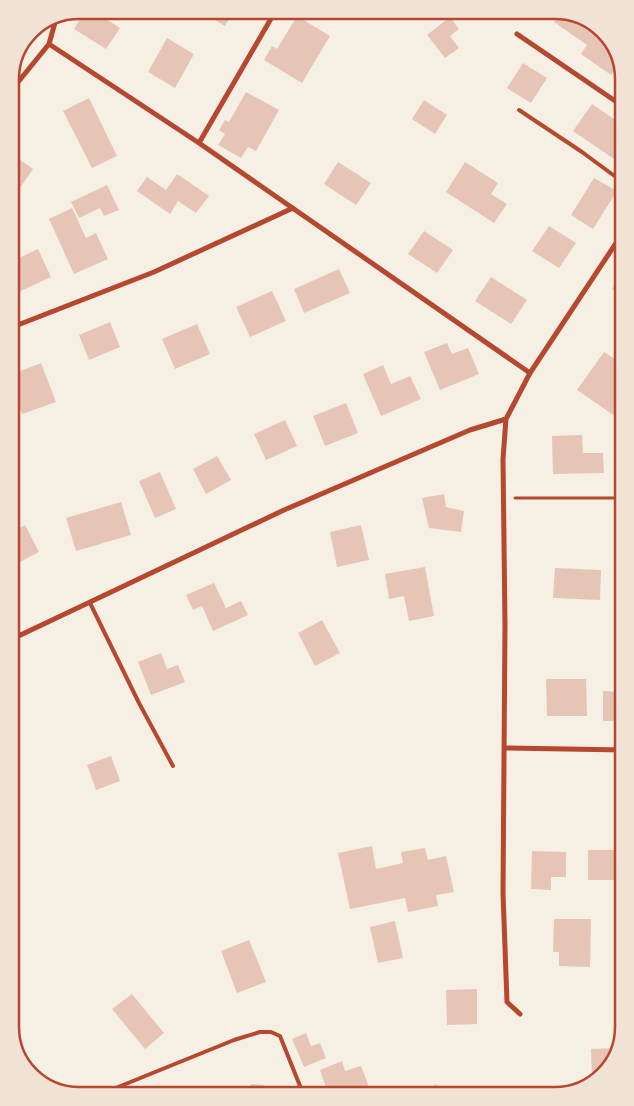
<svg xmlns="http://www.w3.org/2000/svg" width="634" height="1106" font-family="Lato,sans-serif">
	<rect width="100%" height="100%" fill="#f6efe4"/>
	<path fill="#e6c5b7" d="M86,10H92L120,28L106,49L74,29Z
		M205,10H234L225,26L203,13Z
		M562,11L586,19L600,29L617,48L620,62L611,75L581,54L587,45L554,22Z
		M297,16L330,36L302,83L264,60L272,46L277,49Z
		M450,17L459,29L450,36L459,48L445,58L427,35Z
		M167,38L194,54L175,88L148,72Z
		M523,63L547,78L531,103L507,88Z
		M246,92L279,110L256,151L248,147L241,158L218,145L225,134L219,130L225,120L229,122Z
		M89,98L117,156L92,168L63,111Z
		M424,100L447,115L435,134L412,119Z
		M592,104L624,126V145L614,159L573,131Z
		M13,155L33,169L10,202V160Z
		M338,162L371,183L356,205L324,184Z
		M465,162L498,183L491,194L507,204L494,223L446,192Z
		M177,174L209,196L196,213L178,201L170,214L137,191L147,177L166,190Z
		M594,178L617,191L593,229L571,215Z
		M107,185L119,210L104,216L100,208L79,218L71,202Z
		M72,208L86,238L96,233L108,259L74,274L49,219Z
		M549,226L576,243L559,268L532,251Z
		M424,231L453,250L437,273L408,254Z
		M38,249L51,277L12,295L10,291V262Z
		M339,269L350,293L304,313L294,289Z
		M624,271V296L612,289Z
		M491,277L527,300L511,324L475,301Z
		M272,291L286,321L250,337L236,307Z
		M110,322L120,347L89,360L79,335Z
		M197,324L210,354L175,369L162,339Z
		M447,343L452,354L468,348L479,374L440,390L424,352Z
		M604,352L624,365V371L617,381L624,386V417L622,421L577,390Z
		M41,363L56,402L22,414L10,384V375Z
		M383,365L391,384L410,376L421,399L381,416L363,374Z
		M346,403L358,433L325,446L313,416Z
		M285,420L297,446L266,460L254,434Z
		M582,435L583,453H603L604,473L553,474L552,436Z
		M217,456L231,480L206,494L193,469Z
		M160,472L176,509L155,518L139,481Z
		M444,494L446,507L464,511L461,532L429,528L422,498Z
		M121,502L131,535L76,551L66,518Z
		M10,516L17,529L25,525L39,552L14,565L10,556Z
		M361,525L369,560L337,567L330,532Z
		M425,567L434,616L409,621L404,596L389,599L385,574Z
		M555,568L601,570L600,600L553,598Z
		M214,583L226,608L241,601L248,615L213,631L202,606L193,610L186,595Z
		M322,620L340,653L315,666L298,633Z
		M161,653L167,669L178,665L185,682L151,695L138,662Z
		M546,679H586L587,716H547Z
		M603,691L624,692V721H603Z
		M111,756L120,781L96,790L87,765Z
		M619,833H624V880H588V850H619Z
		M372,846L376,869L403,863L401,852L425,848L428,860L446,856L454,892L436,895L438,906L408,912L405,898L350,909L338,853Z
		M532,851L566,852V877H551V890L531,889Z
		M554,919H591L590,967L559,966V952H553Z
		M395,921L403,958L378,963L370,927Z
		M617,939H624V972H616Z
		M249,940L266,982L237,993L221,951Z
		M477,989V1024L447,1025L446,990Z
		M132,994L164,1033L145,1049L112,1009Z
		M306,1033L311,1046L320,1043L326,1058L304,1067L292,1039Z
		M618,1048L613,1065L596,1080H592L591,1049Z
		M342,1061L345,1071L361,1066L370,1090L353,1096H329L320,1070Z
		M252,1084L264,1085L267,1092L278,1094L277,1096H230L231,1088L246,1090Z
		M435,1084L455,1096H428Z"/>
	<g fill="none" stroke-linecap="round" stroke-linejoin="round">
		<path stroke="#b5482f" stroke-width="3" d="M515,498H624"/>
		<path stroke="#b5482f" stroke-width="4" d="M519,110L582,152L624,183
			M90,603L139,703L173,766
			M96,1096L234,1040L260,1032H271L280,1036L304,1096"/>
		<path stroke="#b5482f" stroke-width="5" d="M517,34L624,107
			M49,44L56,19
			M10,92L49,44L199,143L530,373
			M199,143L276,10
			M10,328L154,272L293,208
			M10,613L19,636
			M10,640L284,510L470,430L506,419
			M505,748L624,750
			M520,1014L507,1002L503,893L505,625L503,459L506,419L530,373L624,231"/>
	</g>
	<path d="M0 0H634V1106H0ZM79 19H555A60 60 0 0 1 615 79V1027A60 60 0 0 1 555 1087H79A60 60 0 0 1 19 1027V79A60 60 0 0 1 79 19Z" fill="#f1e2d6" fill-rule="evenodd"/>
	<path fill="none" stroke="#b5482f" stroke-width="2.5" d="M79 19H555A60 60 0 0 1 615 79V1027A60 60 0 0 1 555 1087H79A60 60 0 0 1 19 1027V79A60 60 0 0 1 79 19Z"/>
</svg>
